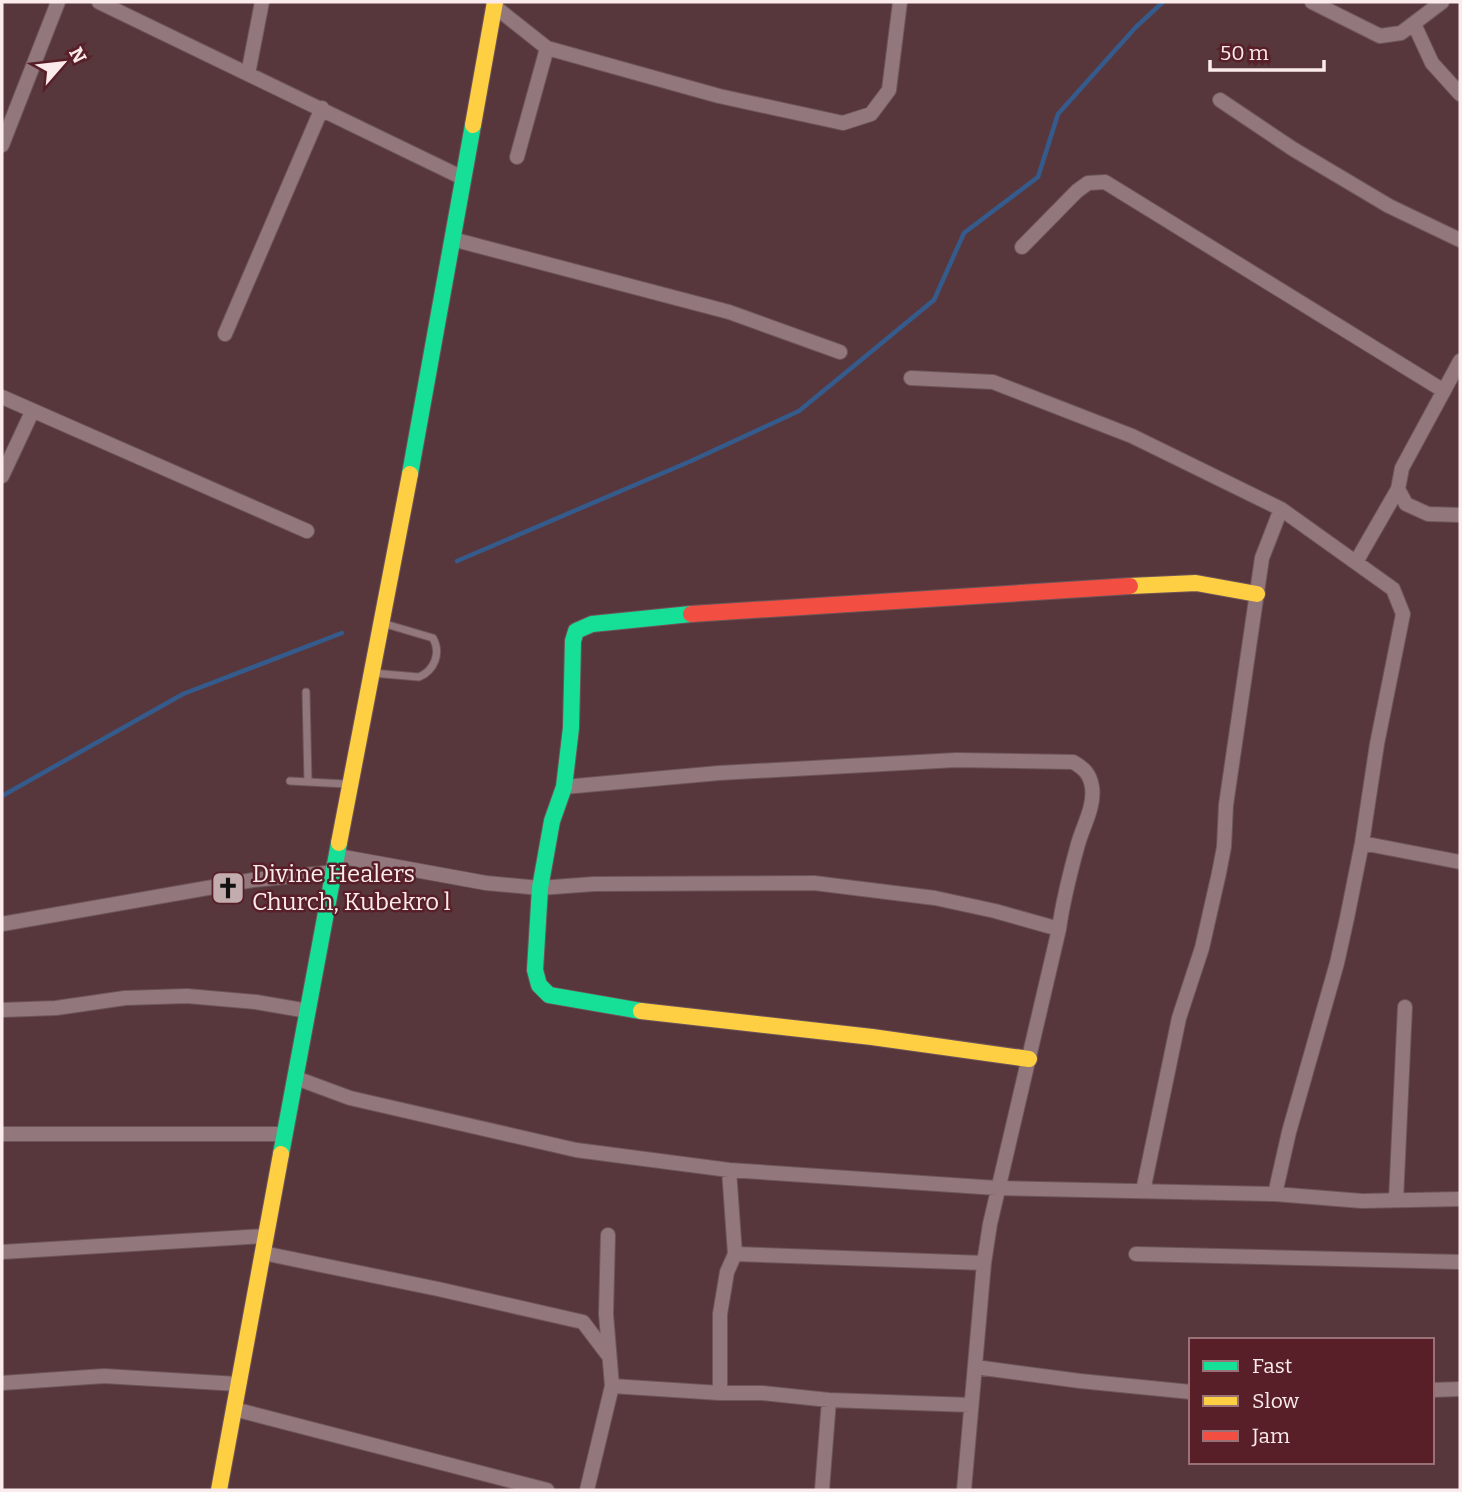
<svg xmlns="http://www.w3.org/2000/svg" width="1462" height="1492" font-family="Bitter,serif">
	<rect width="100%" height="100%" fill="#58373c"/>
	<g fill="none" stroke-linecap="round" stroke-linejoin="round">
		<path stroke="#345b8b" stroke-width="4.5" d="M457,561L691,461L799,411L934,300L964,233L1038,177L1058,114L1136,27L1163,2
			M2,796L183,694L342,633"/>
		<defs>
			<path id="lane" d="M372,673L419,677C435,670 441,653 433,638L382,623
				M306,692L308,782
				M290,781L346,784"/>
			<path id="street" d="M99,2L463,178
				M1312,2L1380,36L1401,33L1442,2
				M494,6L547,48L719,96L843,123L871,114L889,90L900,2
				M1414,24L1432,63L1460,94
				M248,74L262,2
				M1220,100L1293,149L1389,206L1460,240
				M2,145L58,2
				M517,157L547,48
				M452,239L729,312L840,352
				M1022,247L1077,191L1088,183L1105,182L1444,391
				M225,334L322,108
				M1460,361L1402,468L1398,489L1406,504L1428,514L1460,515
				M911,378L993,382L1132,436L1281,509L1393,589L1403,614L1377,744L1362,843L1347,918L1337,963L1289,1132L1275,1194
				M2,397L307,531
				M2,476L32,412
				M1356,562L1398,489
				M564,787L719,773L956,760L1073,762C1084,768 1090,774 1092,787C1095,806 1083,826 1078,844C1070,873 1063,900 1059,929L990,1224L984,1263L964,1490
				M1362,843L1460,862
				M338,856L486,883L540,888L594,884L814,883L935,898L995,911L1059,929
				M2,924L253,880L335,872
				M2,1010L56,1008L125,998L187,996L256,1002L308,1011
				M296,1078L350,1098L576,1150L729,1170L997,1188L1275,1194L1362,1201L1460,1199
				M2,1134H285
				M1143,1191L1179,1018L1202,948L1219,873L1224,847L1226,805L1262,558L1281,509
				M1396,1200L1405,1007
				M2,1252L266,1236
				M263,1253L438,1289L583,1322L608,1355
				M735,1254L984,1263
				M1136,1254L1460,1262
				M975,1367L1080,1381L1191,1392
				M2,1383L104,1376L238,1384
				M612,1386L720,1393H762L829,1400L971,1405
				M1432,1390L1460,1389
				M720,1393V1314L727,1272L735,1254L729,1170
				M234,1409L547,1490
				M587,1490L612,1386L606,1314L608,1235
				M822,1490L829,1400"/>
			<path id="fast" d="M410,474L473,125
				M641,1011L549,995L539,985L535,970L540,888L552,821L564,787L571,728L573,641L576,631L592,624L691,614
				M281,1154L339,843"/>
			<path id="slow" d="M473,125L495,2
				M1130,586L1196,583L1257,594
				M339,843L410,474
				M641,1011L872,1037L1029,1059
				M219,1490L281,1154"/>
			<path id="jam" d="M691,614L1130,586"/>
		</defs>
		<use href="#lane" stroke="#6d5559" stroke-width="9"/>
		<use href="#street" stroke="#6d5559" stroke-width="16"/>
		<use href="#fast" stroke="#6d5559" stroke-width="18"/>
		<use href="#slow" stroke="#6d5559" stroke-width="18"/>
		<use href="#jam" stroke="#6d5559" stroke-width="18"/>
		<use href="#lane" stroke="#92787c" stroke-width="7"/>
		<use href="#street" stroke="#92787c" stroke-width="14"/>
		<use href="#fast" stroke="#16e098" stroke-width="16"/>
		<use href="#slow" stroke="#ffcf43" stroke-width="16"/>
		<use href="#jam" stroke="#f24e42" stroke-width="16"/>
	</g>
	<defs>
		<symbol id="church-square" viewBox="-11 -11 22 22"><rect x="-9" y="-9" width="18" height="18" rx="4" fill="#c2acae" stroke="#591f29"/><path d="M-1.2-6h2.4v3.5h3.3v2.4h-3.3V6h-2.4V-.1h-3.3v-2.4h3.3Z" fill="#111"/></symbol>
	</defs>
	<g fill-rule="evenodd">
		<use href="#church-square" x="209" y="869" width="38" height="38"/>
	</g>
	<g text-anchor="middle" stroke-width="5" stroke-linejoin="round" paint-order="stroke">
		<g font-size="24" fill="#fbebec" stroke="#591f29" text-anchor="start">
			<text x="252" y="882">Divine Healers<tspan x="252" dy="28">Church, Kubekro l</tspan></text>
		</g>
	</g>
	<rect width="1462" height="1492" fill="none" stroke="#fbebec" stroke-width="7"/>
	<rect x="1189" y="1338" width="245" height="126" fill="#591f29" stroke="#9a7177" stroke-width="2"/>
	<rect x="1203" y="1361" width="35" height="10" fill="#16e098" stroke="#9a7177" stroke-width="2"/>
	<text x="1252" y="1373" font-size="21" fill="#fbebec">Fast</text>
	<rect x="1203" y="1396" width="35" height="10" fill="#ffcf43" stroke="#9a7177" stroke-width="2"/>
	<text x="1252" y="1408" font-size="21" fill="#fbebec">Slow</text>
	<rect x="1203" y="1431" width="35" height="10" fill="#f24e42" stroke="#9a7177" stroke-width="2"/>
	<text x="1252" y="1443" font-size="21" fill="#fbebec">Jam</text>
	<g transform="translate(63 63) rotate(62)" stroke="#591f29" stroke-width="5" paint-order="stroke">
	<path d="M0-5L12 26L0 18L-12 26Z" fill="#fbebec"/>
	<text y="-10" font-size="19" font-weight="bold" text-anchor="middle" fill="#fbebec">N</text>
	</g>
	<path d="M1210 60v10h114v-10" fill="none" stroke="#fbebec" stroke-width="3.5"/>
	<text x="1220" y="60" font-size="21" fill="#fbebec" stroke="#591f29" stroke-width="5" paint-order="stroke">50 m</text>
</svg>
